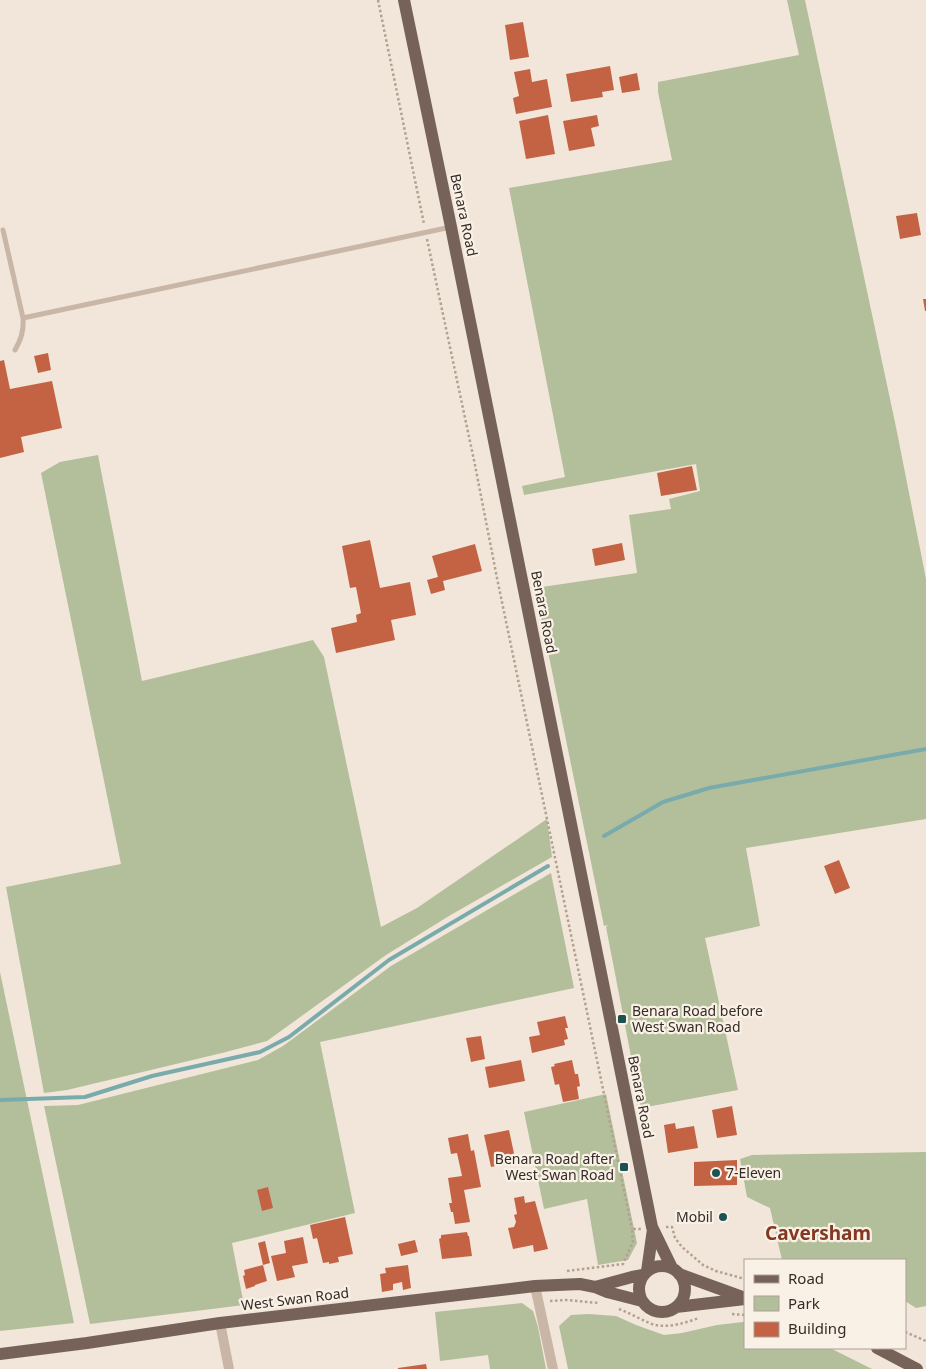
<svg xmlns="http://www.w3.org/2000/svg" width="926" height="1369" font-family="'Noto Sans',sans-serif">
	<rect width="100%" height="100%" fill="#f1e6d9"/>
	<path fill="#b3bf9a" d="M787,0H805L896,427L926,579V819L746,848L760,926L705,938L738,1090L641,1108L606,927L608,925L604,926L535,588L637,573L629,515L671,509L669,499L700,491L696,464L524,495L522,486L565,477L509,188L672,160L658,92V82L799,55Z
		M98,455L142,681L313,640L324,657L381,927L417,908L547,819L552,857L449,916L386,955L267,1041L222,1053L67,1090L44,1093L6,887L121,864L41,473L60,462Z
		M551,873L574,988L320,1042L355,1213L232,1243L244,1305L90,1324L44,1106L78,1105L258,1060L283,1046L391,966Z
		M0,972L74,1323L0,1331Z
		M606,1094L637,1243L628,1260L598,1265L587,1199L544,1209L524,1112Z
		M926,1152V1306L916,1308L905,1301V1260H782L770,1208L747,1197L740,1159L752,1155Z
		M522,1303L533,1311L538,1327L546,1369H490L488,1355L440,1361L435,1312Z
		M589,1314L616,1316L636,1325L664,1335L682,1333L717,1325L743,1322H745V1348H830L872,1369H568L559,1326L571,1315Z"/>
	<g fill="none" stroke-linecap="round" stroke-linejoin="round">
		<path stroke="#79abad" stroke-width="4" d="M604,836L663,802L709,788L926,749
			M0,1100L85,1097L152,1076L260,1052L289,1037L389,960L548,866"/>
	</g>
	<path fill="#c46344" d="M523,22L529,57L510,60L505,25Z
		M610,66L614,90L602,92L603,97L571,102L566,74Z
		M530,69L532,82L547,79L552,107L516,114L513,98L519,96L514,72Z
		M637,73L640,90L622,93L619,77Z
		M548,115L555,154L526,159L519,121Z
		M597,115L599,126L591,128L595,146L569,151L563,121Z
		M917,213L921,235L900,239L896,216Z
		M923,299H926V311H925Z
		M48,353L51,370L38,373L34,356Z
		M4,360L10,389L52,381L62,428L21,437L24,452L0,458V361Z
		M692,466L697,490L661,496L657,473Z
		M370,540L380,588L410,582L416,615L391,620L395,640L336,653L331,628L357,622L356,615L361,613L356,587L350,588L342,546Z
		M622,543L625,560L595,566L592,549Z
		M475,544L482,571L443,581L445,590L431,594L427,580L438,577L432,556Z
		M839,860L850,888L835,894L824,866Z
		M565,1016L568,1028H565L568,1039L564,1040L565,1045L532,1053L529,1037L540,1035L537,1022Z
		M481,1036L485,1059L471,1062L466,1038Z
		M521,1060L525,1081L489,1088L485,1067Z
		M572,1060L575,1074H578L580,1086L577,1087L579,1099L563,1102L559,1084L555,1085L551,1067L555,1066L554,1064Z
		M732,1106L737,1135L717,1138L712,1110Z
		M675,1123L676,1129L694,1126L698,1148L668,1153L664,1125Z
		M509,1130L515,1158L508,1160V1163L491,1167L484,1135Z
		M468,1134L471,1151L474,1150L481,1187L464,1190L470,1222L455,1224L453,1212H451L449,1203H452L448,1178L462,1176L457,1153L451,1154L448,1138Z
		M737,1160V1185L694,1186V1162Z
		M268,1187L273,1208L262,1211L257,1190Z
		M524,1196L525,1203L535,1201L548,1249L534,1252L533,1245L513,1249L508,1228L514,1227L516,1222L514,1215L517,1214L514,1198Z
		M345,1217L353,1254L338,1257L339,1262L329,1264V1262L323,1263L317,1238L313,1239L310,1225Z
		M467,1232L468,1236H469L472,1256L442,1259L439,1239L441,1238V1235Z
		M303,1237L308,1263L292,1266L295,1277L277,1281L271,1256L286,1253L284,1241Z
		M415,1240L418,1252L401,1256L398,1244Z
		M265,1241L270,1263L263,1265L258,1243Z
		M263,1265L267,1281L255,1285V1286L246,1289L243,1276L245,1275L244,1270Z
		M408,1265L411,1288L403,1290L402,1282L393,1284V1290L382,1292L380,1274L386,1273L385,1268Z
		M426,1364L427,1369H398V1368Z"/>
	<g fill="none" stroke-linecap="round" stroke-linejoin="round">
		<path stroke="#b4a090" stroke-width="2.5" stroke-dasharray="2.5 2.5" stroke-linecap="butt" d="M378,0L424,224
			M427,239L475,465L497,578L632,1229
			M666,1227H672L675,1238L682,1247L703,1265L716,1271L745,1279
			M567,1271L623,1264L633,1242L632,1229H641
			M550,1301L566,1300L599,1303
			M619,1309C630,1313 641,1320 652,1324C668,1329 684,1323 699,1318
			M732,1314L745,1315
			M905,1332L926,1341"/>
		<path stroke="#c9b6a6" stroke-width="5" d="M3,230L23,318C24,331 21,339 15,350
			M23,318L451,227"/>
		<path stroke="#c9b6a6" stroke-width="10" d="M535,1286L553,1369
			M220,1323L229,1369"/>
		<path stroke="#766258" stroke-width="12" d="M404,0L451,227L652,1227L672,1268
			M639 1289a23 23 0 1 1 46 0a23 23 0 1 1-46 0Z
			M647,1271L653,1229
			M679,1274L745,1298
			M595,1287L632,1277L643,1275
			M676,1307L745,1299
			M877,1348L917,1369
			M0,1354L87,1343L220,1323L535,1286L580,1284L595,1287L607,1292L642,1301"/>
	</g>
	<g fill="#1d5255" stroke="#f9f0e6" stroke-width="2">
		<rect x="617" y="1014" width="10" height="10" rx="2.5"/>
		<rect x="619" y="1162" width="10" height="10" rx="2.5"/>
		<circle cx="716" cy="1173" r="5"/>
		<circle cx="723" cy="1217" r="5"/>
	</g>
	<g text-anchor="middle" stroke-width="4.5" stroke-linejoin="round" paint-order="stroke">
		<g font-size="14" fill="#352b27" stroke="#f9f0e6">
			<text transform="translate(464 215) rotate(78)" y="5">Benara Road</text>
			<text transform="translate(544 612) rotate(79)" y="5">Benara Road</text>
			<text transform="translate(641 1097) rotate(79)" y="5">Benara Road</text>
			<text transform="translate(295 1299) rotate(-7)" y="5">West Swan Road</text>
		</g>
		<g font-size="14" fill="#352b27" stroke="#f9f0e6" text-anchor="start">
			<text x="632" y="1016">Benara Road before<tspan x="632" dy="16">West Swan Road</tspan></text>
			<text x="614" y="1164" text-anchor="end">Benara Road after<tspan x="614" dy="16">West Swan Road</tspan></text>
			<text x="726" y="1178">7-Eleven</text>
			<text x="713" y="1222" text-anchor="end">Mobil</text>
		</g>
		<g font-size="19" font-weight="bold" fill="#823821" stroke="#f9f0e6">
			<text x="818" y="1240">Caversham</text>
		</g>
	</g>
	<rect x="744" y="1259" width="162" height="90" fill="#f9f0e6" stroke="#aba19a"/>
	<rect x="754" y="1275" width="25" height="8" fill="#766258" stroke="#aba19a"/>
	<text x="788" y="1284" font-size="15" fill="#352b27">Road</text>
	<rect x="754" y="1296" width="25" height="15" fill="#b3bf9a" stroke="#aba19a"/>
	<text x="788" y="1309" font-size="15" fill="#352b27">Park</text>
	<rect x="754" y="1322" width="25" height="15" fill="#c46344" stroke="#aba19a"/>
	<text x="788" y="1334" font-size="15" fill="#352b27">Building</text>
</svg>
